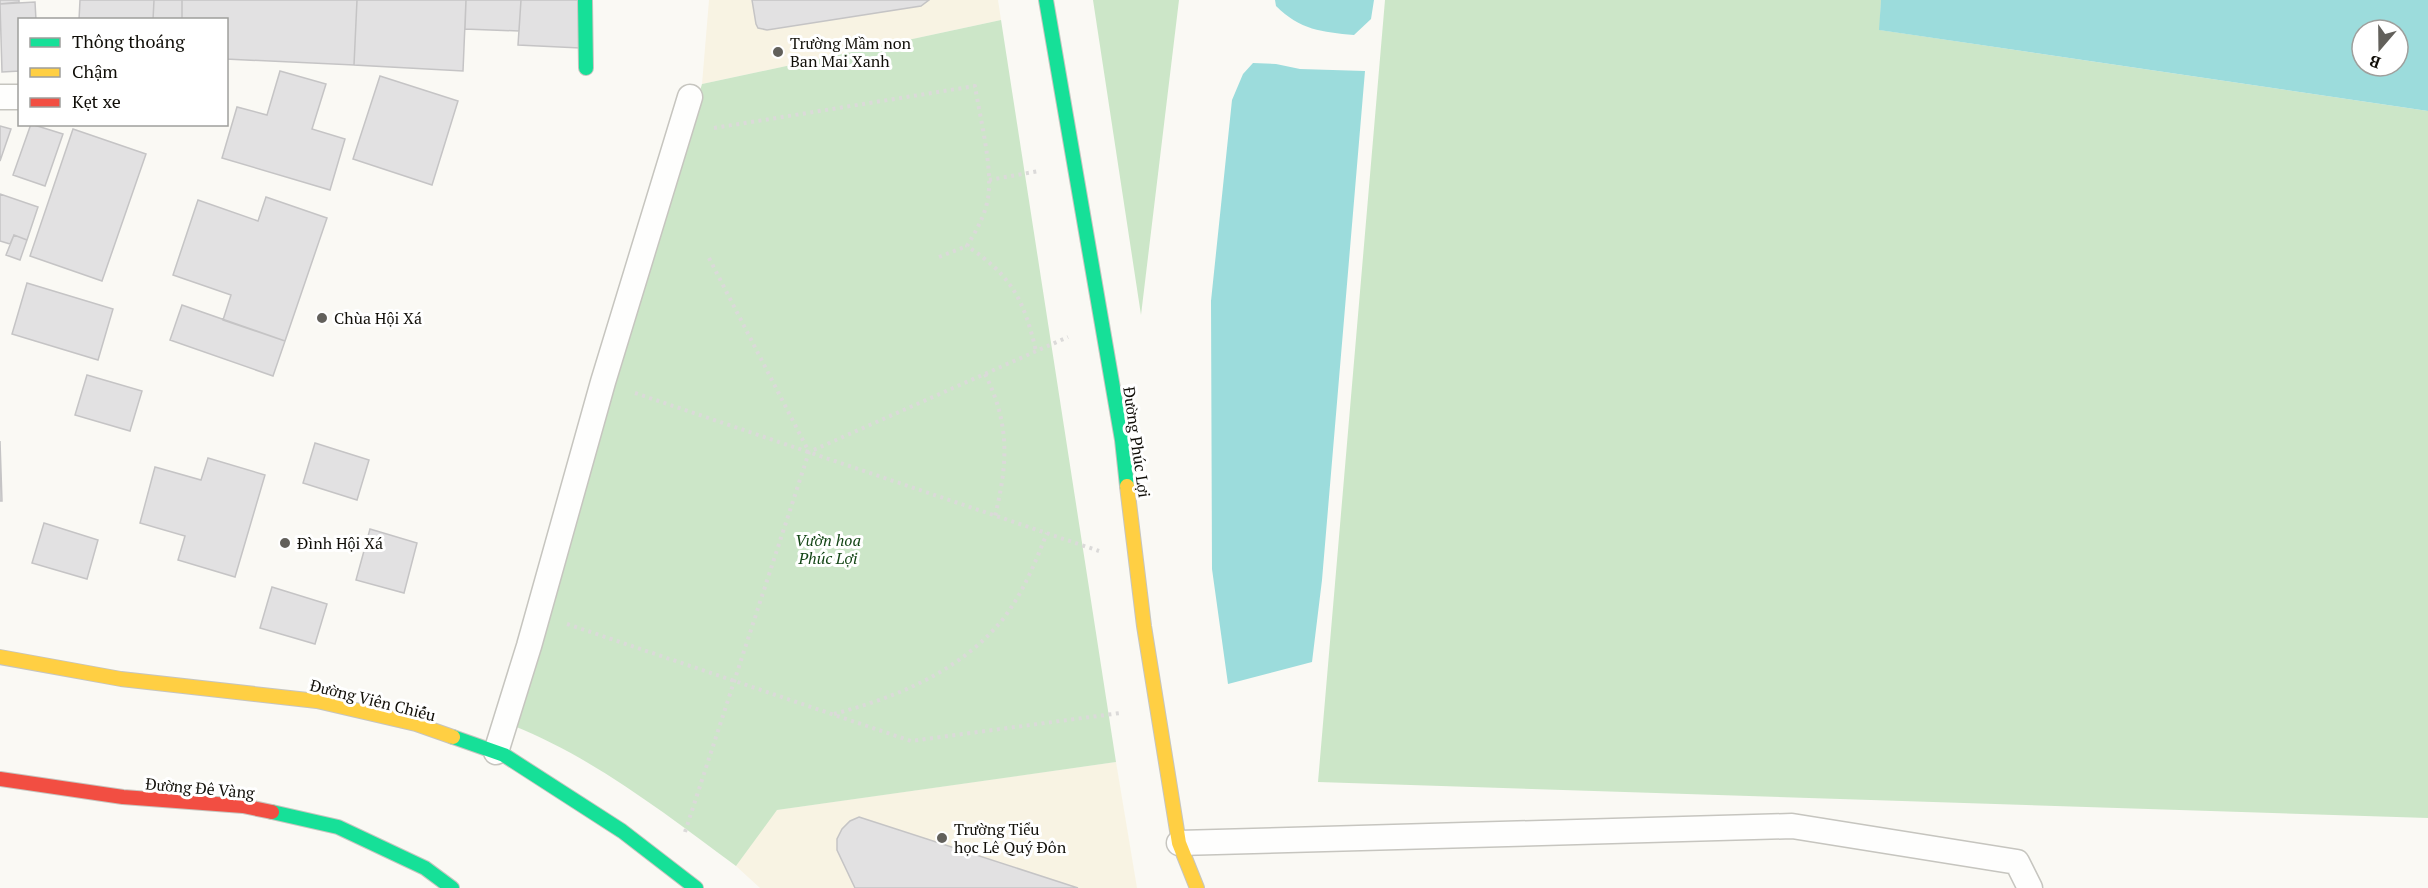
<svg xmlns="http://www.w3.org/2000/svg" width="2428" height="888" font-family="'PT Serif',serif">
	<rect width="100%" height="100%" fill="#faf9f4"/>
	<path fill="#f8f3e3" d="M709,0H998L1001,20L702,84Z
		M1116,762L1137,888H760L736,866L776,810Z"/>
	<path fill="#cce6c8" d="M1093,0H1179L1141,315Z
		M1385,0H1881L1880,30L2428,111V818L1318,782Z
		M1001,20L1116,762L777,810L736,866C667,815 594,758 514,726L702,84Z"/>
	<path fill="#9cdcdc" fill-rule="evenodd" d="M1275,0H1374L1371,19L1354,35C1322,32 1300,30 1276,6Z
		M1881,0H2428V111L1879,30ZM2362,30H2398V66H2362Z
		M1253,63L1276,64L1300,69L1365,71L1322,580L1312,662L1228,684L1212,569L1211,301L1232,100L1243,74Z"/>
	<path fill="#e2e1e2" stroke="#c5c4c5" stroke-width="1.5" d="M0,0H19V2L0,4Z
		M80,0H154L153,20H79Z
		M154,0H182V20H153Z
		M182,0H357L354,65L226,59V20H182Z
		M357,0H466L463,71L354,65Z
		M466,0H521L519,31L465,29Z
		M521,0H583L580,48L518,45Z
		M752,0H929L921,6L767,30L758,28L756,24Z
		M35,2L36,20H20V71L2,72L0,4Z
		M280,71L326,84L312,129L345,139L330,190L222,158L237,107L267,115Z
		M380,76L458,101L432,185L353,159Z
		M31,124L63,134L45,186L13,175Z
		M0,126L11,129L0,161Z
		M73,129L146,154L102,281L30,256Z
		M0,194L38,207L27,240L14,235L10,244L0,241Z
		M266,197L327,218L285,341L223,320L231,295L173,275L198,200L258,221Z
		M14,235L27,240L20,260L6,255Z
		M27,283L113,309L98,360L12,334Z
		M182,305L285,341L273,376L170,340Z
		M87,375L142,391L130,431L75,415Z
		M0,441L2,501H0Z
		M315,443L369,460L357,500L303,483Z
		M208,458L265,475L235,577L178,560L185,536L140,523L155,467L201,480Z
		M44,523L98,540L87,579L32,563Z
		M370,529L417,543L404,593L356,580Z
		M272,587L327,604L315,644L260,628Z
		M859,817L1078,888H855L837,850V839L842,829L850,821Z"/>
	<g fill="none" stroke-linecap="round" stroke-linejoin="round">
		<defs>
			<path id="lane" d="M0,97H20
				M496,752L529,646L603,382L690,97
				M1179,843L1792,826L2017,862L2030,888"/>
			<path id="fast" d="M585,0L586,68
				M1046,0L1122,440L1127,486
				M453,737L504,755L622,831L696,888
				M272,812L338,827L425,868L452,888"/>
			<path id="slow" d="M1127,486L1144,626L1179,843L1197,888
				M0,657L121,679L317,701L416,724L453,737"/>
			<path id="jam" d="M0,779L123,797L243,806L272,812"/>
		</defs>
		<use href="#lane" stroke="#c6c5bf" stroke-width="27"/>
		<use href="#fast" stroke="#c6c5bf" stroke-width="16"/>
		<use href="#slow" stroke="#c6c5bf" stroke-width="16"/>
		<use href="#jam" stroke="#c6c5bf" stroke-width="16"/>
		<path stroke="#dbdad9" stroke-width="4" stroke-dasharray="3 4.5" stroke-linecap="butt" d="M714,128L975,86C980,118 993,168 988,198C985,216 976,231 967,246C1012,276 1024,300 1036,351
			M989,180L1039,171
			M939,257L967,246
			M709,258L809,452
			M985,374C1010,424 1008,463 995,516
			M635,393L1099,551
			M567,624L911,741L1120,713
			M834,714C897,697 961,671 1003,619C1023,593 1035,563 1047,533
			M685,832L809,452L1068,337"/>
		<use href="#lane" stroke="#fefefd" stroke-width="24"/>
		<use href="#fast" stroke="#16e098" stroke-width="14"/>
		<use href="#slow" stroke="#ffcf43" stroke-width="14"/>
		<use href="#jam" stroke="#f24e42" stroke-width="14"/>
	</g>
	<g fill="#62605b" stroke="#fff" stroke-width="2">
		<circle cx="778" cy="52" r="6"/>
		<circle cx="322" cy="318" r="6"/>
		<circle cx="285" cy="543" r="6"/>
		<circle cx="942" cy="838" r="6"/>
	</g>
	<g text-anchor="middle" stroke-width="6" stroke-linejoin="round" paint-order="stroke">
		<g font-size="16" fill="#100e08" stroke="#fff" text-anchor="start">
			<text x="790" y="49">Trường Mầm non<tspan x="790" dy="18">Ban Mai Xanh</tspan></text>
			<text x="334" y="324">Chùa Hội Xá</text>
			<text x="297" y="549">Đình Hội Xá</text>
			<text x="954" y="835">Trường Tiểu<tspan x="954" dy="18">học Lê Quý Đôn</tspan></text>
		</g>
		<g font-size="16" fill="#100e08" stroke="#fff">
			<text transform="translate(1137 442) rotate(82)" y="6">Đường Phúc Lợi</text>
			<text transform="translate(373 700) rotate(14)" y="6">Đường Viên Chiếu</text>
			<text transform="translate(200 788) rotate(5)" y="6">Đường Đê Vàng</text>
		</g>
		<g font-size="16" font-style="italic" fill="#134515" stroke="#fff">
			<text x="828" y="546">Vườn hoa<tspan x="828" dy="18">Phúc Lợi</tspan></text>
		</g>
	</g>
	<rect x="18" y="18" width="210" height="108" fill="#ffffff" stroke="#9f9f9c" stroke-width="1.5"/>
	<rect x="30" y="38" width="30" height="9" fill="#16e098" stroke="#9f9f9c" stroke-width="1.5"/>
	<text x="72" y="48" font-size="18" fill="#100e08">Thông thoáng</text>
	<rect x="30" y="68" width="30" height="9" fill="#ffcf43" stroke="#9f9f9c" stroke-width="1.5"/>
	<text x="72" y="78" font-size="18" fill="#100e08">Chậm</text>
	<rect x="30" y="98" width="30" height="9" fill="#f24e42" stroke="#9f9f9c" stroke-width="1.5"/>
	<text x="72" y="108" font-size="18" fill="#100e08">Kẹt xe</text>
	<g transform="translate(2380 48) rotate(200)"><circle r="28" fill="#ffffff" stroke="#9f9f9c" stroke-width="1.5"/>
	<path d="M0-4.5L10 22L0 15L-10 22Z" fill="#62605b"/>
	<text y="-9" font-size="16" font-weight="bold" text-anchor="middle" fill="#100e08">B</text>
	</g>
</svg>
